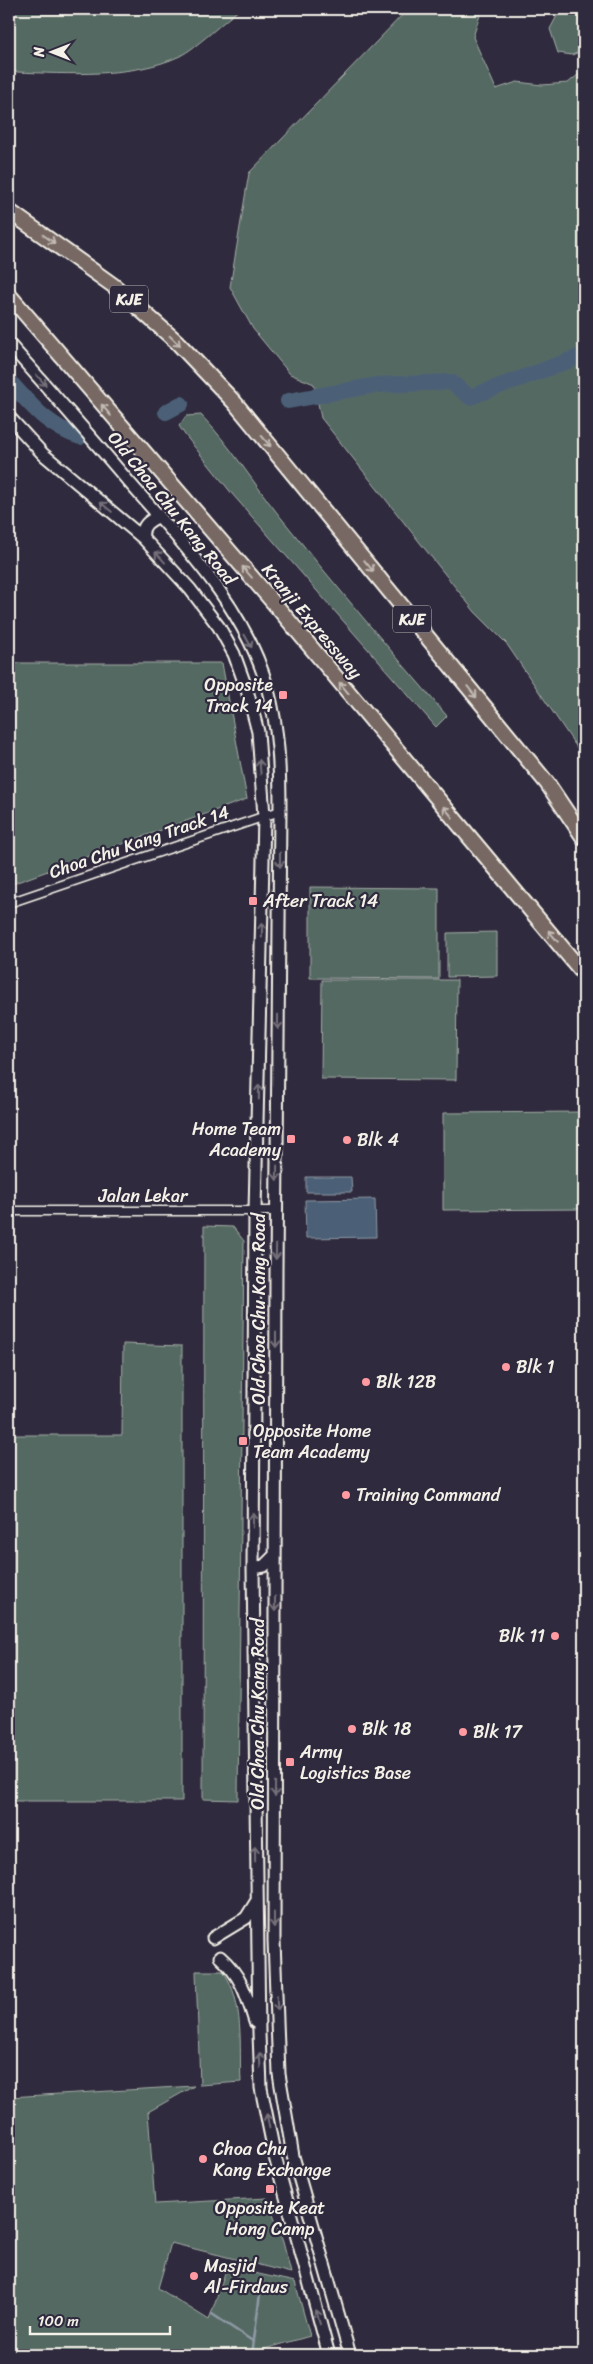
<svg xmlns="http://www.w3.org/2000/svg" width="593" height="2364" font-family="Sriracha,sans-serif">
	<rect width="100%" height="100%" fill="#2f2a3d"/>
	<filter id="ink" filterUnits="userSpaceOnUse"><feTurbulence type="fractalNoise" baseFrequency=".02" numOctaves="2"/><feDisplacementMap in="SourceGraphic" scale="10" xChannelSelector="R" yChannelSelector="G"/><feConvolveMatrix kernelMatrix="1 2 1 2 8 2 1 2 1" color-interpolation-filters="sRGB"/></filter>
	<g filter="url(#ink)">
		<path fill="#556964" stroke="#a4ada6" d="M9,9H240C224,21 196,48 180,56C134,78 66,74 17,72L9,68Z
			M408,9H482L473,37L496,89L517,82L542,85L568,83L584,70V758L506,643L475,612L321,418L314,384L290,374L253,329L230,287L249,173Z
			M568,9H584V50L572,55L558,53L550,29L559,12Z
			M201,415C230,445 252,481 278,514C333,583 390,650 447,716L436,727L233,495L185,435L179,426L186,416Z
			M9,663H222L247,799L9,885Z
			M310,887L439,888V979L310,978Z
			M497,932V976L447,977V933Z
			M322,980H457L456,1080L321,1079Z
			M584,1112V1209L443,1210V1113Z
			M204,1226L233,1227L244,1241L238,1800L203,1799Z
			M123,1344L182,1346V1801H9V1435H122Z
			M196,1971H223C245,2002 239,2046 241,2082L200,2085Z
			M194,2086L148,2112L155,2204L267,2198L283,2242L291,2273L171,2243L158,2288L209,2320L227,2267L295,2282L310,2336L265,2349L264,2355H9V2097Z"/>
		<path fill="#4c6077" stroke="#8f9aa4" d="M306,1177H351L352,1192H306Z
			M375,1199L376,1237L306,1238L305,1200Z"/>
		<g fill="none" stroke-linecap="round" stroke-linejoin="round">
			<path stroke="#8f9aa4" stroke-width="2.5" d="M212,2314L254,2342
				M252,2355L262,2278"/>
			<path stroke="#4c6077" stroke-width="16" d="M9,381C32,406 47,426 80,437
				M288,401L376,385L451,382L470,397L584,355
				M166,412L181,404"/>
			<defs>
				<path id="street" d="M9,903L280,811
					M9,1211H277"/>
				<path id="secondary" d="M9,344C49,389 89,435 128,481C182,543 247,609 268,690C279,730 280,770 280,811L276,1271L274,1940L279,2074L293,2156L350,2355
					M9,417L43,454L143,538L190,589L219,627L234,654L247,690L258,732L264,816L255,1211L253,1568L259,2033L261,2088L275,2157L329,2355
					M143,538C141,525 149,521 159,516
					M253,1568L264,1566L275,1555
					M213,1938L246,1918L256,1902
					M220,1957C241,1975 247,1996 255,2022"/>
				<path id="highway" d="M9,211L114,286L177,342L235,403L547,783L584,838
					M9,295L279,609L584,974"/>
			</defs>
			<use href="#street" stroke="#f4f1e8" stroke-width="11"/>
			<use href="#secondary" stroke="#f4f1e8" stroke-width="15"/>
			<use href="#highway" stroke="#f4f1e8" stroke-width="18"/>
			<use href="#street" stroke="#2f2a3d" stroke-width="8"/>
			<use href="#secondary" stroke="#2f2a3d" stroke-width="11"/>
			<use href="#highway" stroke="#776864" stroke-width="14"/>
		</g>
		<defs><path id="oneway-shaft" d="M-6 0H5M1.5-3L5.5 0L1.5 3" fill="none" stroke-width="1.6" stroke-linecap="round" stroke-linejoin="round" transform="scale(1.25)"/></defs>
		<g stroke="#c2bab3">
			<use href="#oneway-shaft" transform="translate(49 239) rotate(35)"/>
			<use href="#oneway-shaft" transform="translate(175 341) rotate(44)"/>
			<use href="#oneway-shaft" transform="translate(106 410) rotate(-130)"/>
			<use href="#oneway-shaft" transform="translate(266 441) rotate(50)"/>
			<use href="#oneway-shaft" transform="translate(369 566) rotate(50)"/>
			<use href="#oneway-shaft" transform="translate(247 572) rotate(-131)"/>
			<use href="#oneway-shaft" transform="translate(344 688) rotate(-130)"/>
			<use href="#oneway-shaft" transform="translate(472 692) rotate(51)"/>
			<use href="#oneway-shaft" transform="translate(448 812) rotate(-130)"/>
			<use href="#oneway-shaft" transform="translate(553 936) rotate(-130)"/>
		</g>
		<g stroke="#747079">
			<use href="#oneway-shaft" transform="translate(41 380) rotate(48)"/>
			<use href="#oneway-shaft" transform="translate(106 507) rotate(-140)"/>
			<use href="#oneway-shaft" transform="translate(160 557) rotate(-132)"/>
			<use href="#oneway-shaft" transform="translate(248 641) rotate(61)"/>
			<use href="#oneway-shaft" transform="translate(260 767) rotate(-95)"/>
			<use href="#oneway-shaft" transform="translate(280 860) rotate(90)"/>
			<use href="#oneway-shaft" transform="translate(262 930) rotate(-89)"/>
			<use href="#oneway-shaft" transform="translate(278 1022) rotate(90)"/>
			<use href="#oneway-shaft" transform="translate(259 1092) rotate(-89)"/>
			<use href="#oneway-shaft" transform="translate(277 1173) rotate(91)"/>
			<use href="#oneway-shaft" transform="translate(276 1252) rotate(91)"/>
			<use href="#oneway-shaft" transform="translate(276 1340) rotate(90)"/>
			<use href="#oneway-shaft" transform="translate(253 1520) rotate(-89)"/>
			<use href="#oneway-shaft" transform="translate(275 1604) rotate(90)"/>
			<use href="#oneway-shaft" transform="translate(275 1789) rotate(91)"/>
			<use href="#oneway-shaft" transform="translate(255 1854) rotate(-91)"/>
			<use href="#oneway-shaft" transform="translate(274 1920) rotate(90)"/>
			<use href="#oneway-shaft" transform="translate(277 2003) rotate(88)"/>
			<use href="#oneway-shaft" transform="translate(260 2060) rotate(-93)"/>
			<use href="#oneway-shaft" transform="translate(268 2121) rotate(-101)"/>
			<use href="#oneway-shaft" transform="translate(318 2317) rotate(-105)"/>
		</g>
	</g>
	<g fill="#ff9aa2" stroke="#2f2a3d" stroke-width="2">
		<rect x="278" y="690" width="10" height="10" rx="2.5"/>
		<rect x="248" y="896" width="10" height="10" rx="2.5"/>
		<rect x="286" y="1134" width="10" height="10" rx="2.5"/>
		<circle cx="347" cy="1140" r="5"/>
		<circle cx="506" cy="1367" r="5"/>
		<circle cx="366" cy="1382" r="5"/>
		<rect x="238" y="1436" width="10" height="10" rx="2.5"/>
		<circle cx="346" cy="1495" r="5"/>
		<circle cx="555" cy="1636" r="5"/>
		<circle cx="352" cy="1729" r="5"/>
		<circle cx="463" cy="1732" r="5"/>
		<rect x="285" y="1757" width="10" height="10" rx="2.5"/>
		<circle cx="203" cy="2159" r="5"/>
		<rect x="265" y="2184" width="10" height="10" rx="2.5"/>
		<circle cx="194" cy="2276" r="5"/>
	</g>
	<g text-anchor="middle" stroke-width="4.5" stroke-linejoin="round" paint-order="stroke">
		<g fill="#2f2a3d" stroke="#b9b5b5" stroke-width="1">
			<rect x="110" y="285.5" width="38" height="27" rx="4"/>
			<rect x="393" y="605.5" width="38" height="27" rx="4"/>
		</g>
		<g font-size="16" font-weight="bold" fill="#f4f1e8">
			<text x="129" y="305">KJE</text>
			<text x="412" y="625">KJE</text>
		</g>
		<g font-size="18" fill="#f4f1e8" stroke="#2f2a3d">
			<text transform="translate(172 508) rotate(51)" y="6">Old Choa Chu Kang Road</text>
			<text transform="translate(312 621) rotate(50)" y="6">Kranji Expressway</text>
			<text transform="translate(139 842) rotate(-19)" y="6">Choa Chu Kang Track 14</text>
			<text x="143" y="1202">Jalan Lekar</text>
			<text transform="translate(259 1309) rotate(-90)" y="6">Old Choa Chu Kang Road</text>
			<text transform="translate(258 1714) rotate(-90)" y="6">Old Choa Chu Kang Road</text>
		</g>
		<g font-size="18" fill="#f4f1e8" stroke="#2f2a3d" text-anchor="start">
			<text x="273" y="691" text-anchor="end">Opposite<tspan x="273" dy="21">Track 14</tspan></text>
			<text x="263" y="907">After Track 14</text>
			<text x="281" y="1135" text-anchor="end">Home Team<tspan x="281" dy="21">Academy</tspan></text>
			<text x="357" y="1146">Blk 4</text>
			<text x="516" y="1373">Blk 1</text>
			<text x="376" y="1388">Blk 12B</text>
			<text x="253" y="1437">Opposite Home<tspan x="253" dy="21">Team Academy</tspan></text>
			<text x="356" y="1501">Training Command</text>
			<text x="545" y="1642" text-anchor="end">Blk 11</text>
			<text x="362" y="1735">Blk 18</text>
			<text x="473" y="1738">Blk 17</text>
			<text x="300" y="1758">Army<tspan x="300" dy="21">Logistics Base</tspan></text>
			<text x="213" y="2155">Choa Chu<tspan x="213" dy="21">Kang Exchange</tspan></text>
			<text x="270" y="2214" text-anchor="middle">Opposite Keat<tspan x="270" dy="21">Hong Camp</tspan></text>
			<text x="204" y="2272">Masjid<tspan x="204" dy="21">Al-Firdaus</tspan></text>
		</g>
	</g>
	<rect width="593" height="2364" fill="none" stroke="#2f2a3d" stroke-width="30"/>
	<rect x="15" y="15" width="563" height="2334" fill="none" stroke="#f4f1e8" stroke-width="2" filter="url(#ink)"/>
	<g transform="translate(52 52) rotate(270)" stroke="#2f2a3d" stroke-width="4" paint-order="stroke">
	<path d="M0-4L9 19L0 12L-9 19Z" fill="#f4f1e8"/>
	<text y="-8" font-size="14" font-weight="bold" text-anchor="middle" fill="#f4f1e8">N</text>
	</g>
	<path d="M30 2326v8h140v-8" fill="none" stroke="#f4f1e8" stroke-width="2.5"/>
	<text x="38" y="2326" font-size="15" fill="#f4f1e8" stroke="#2f2a3d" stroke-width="4" paint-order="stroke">100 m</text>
</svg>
